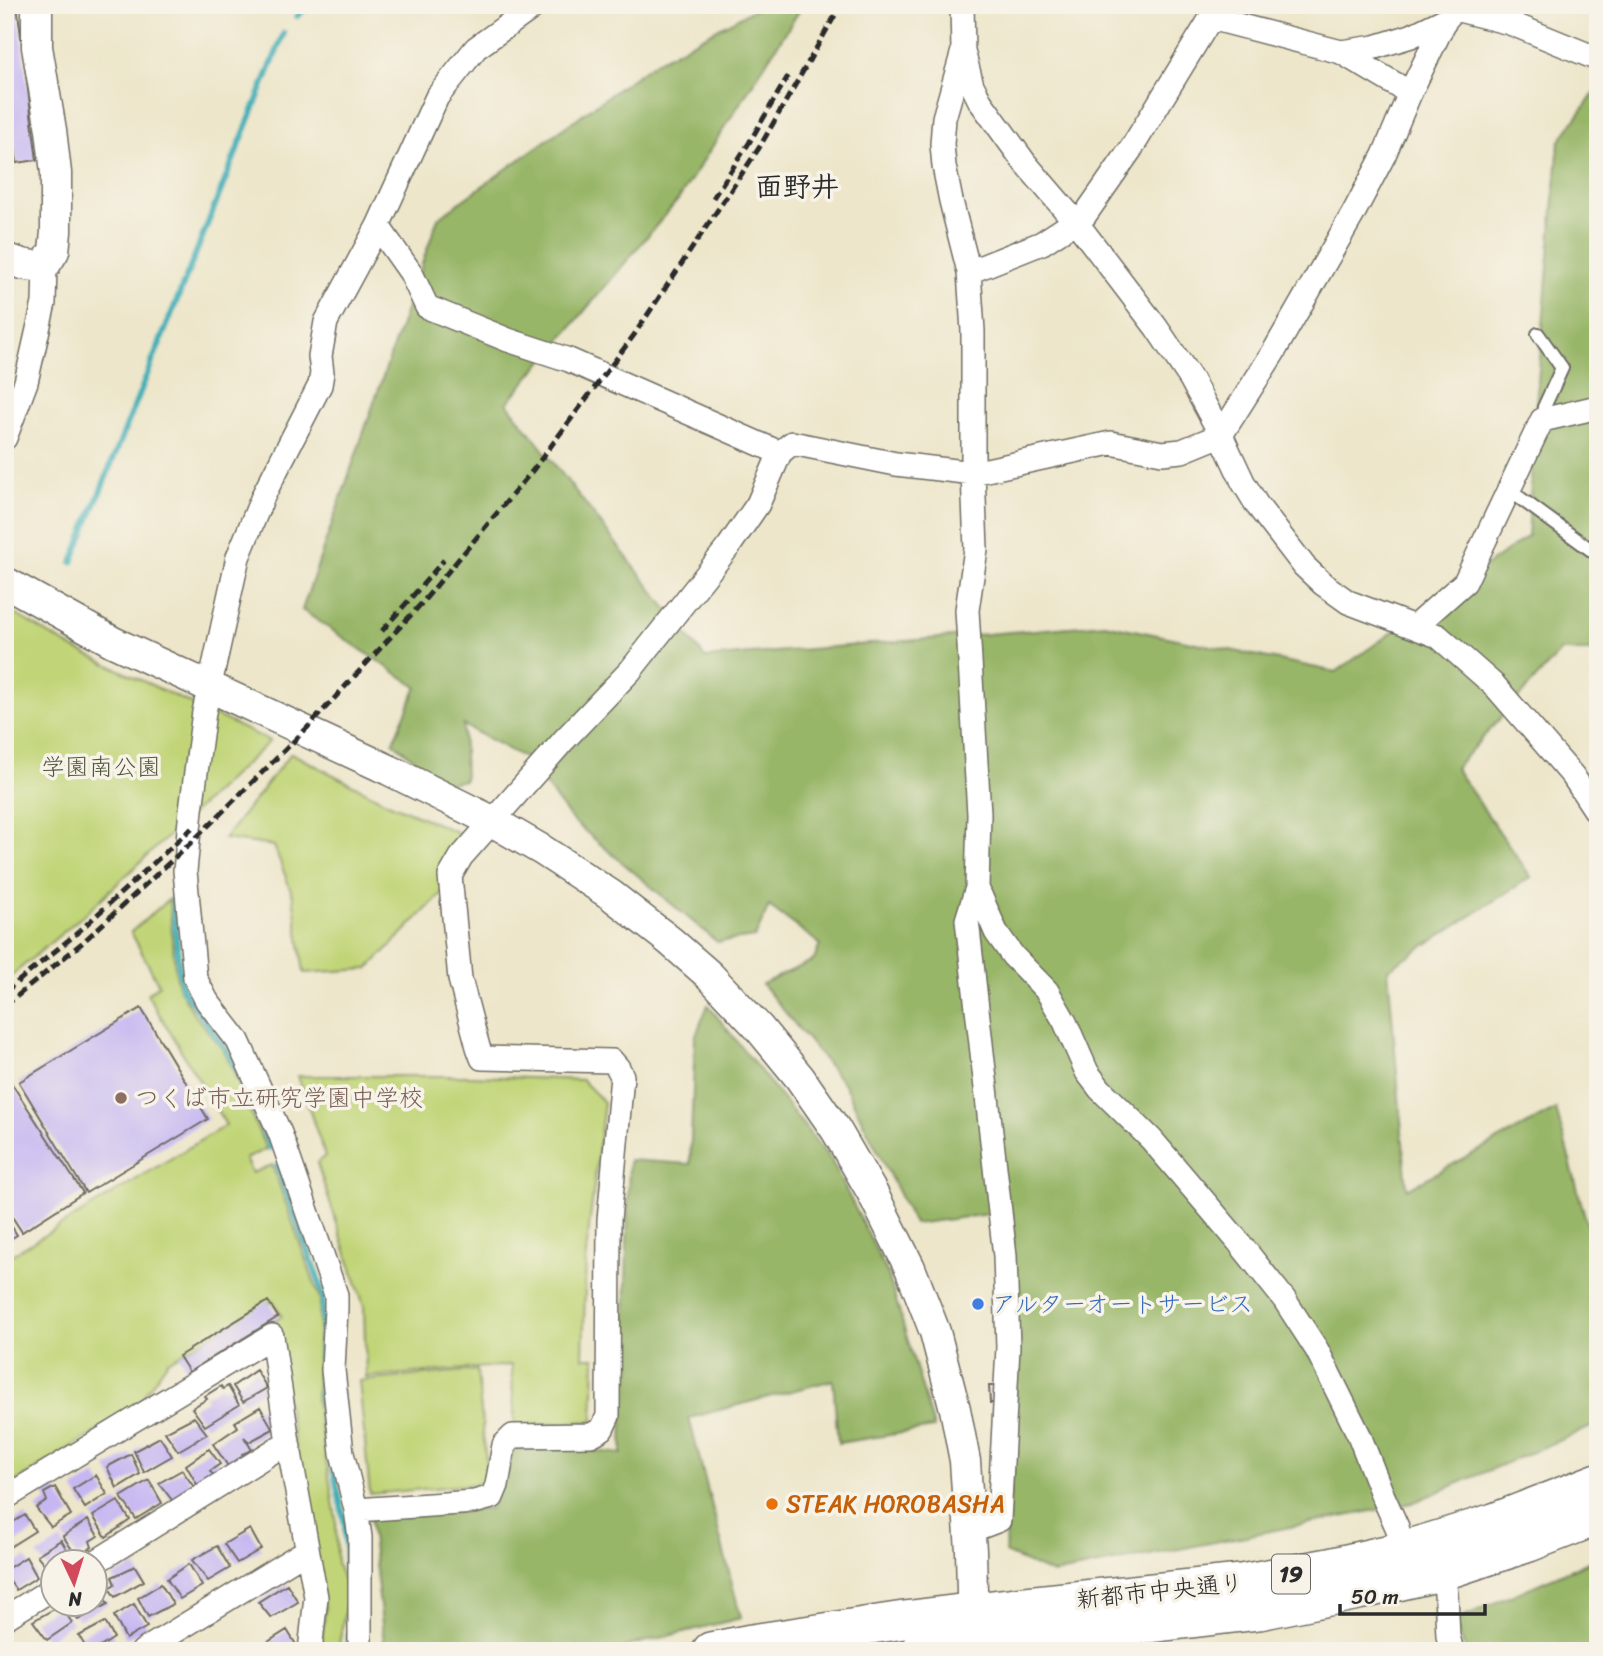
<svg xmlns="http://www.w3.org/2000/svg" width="1603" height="1656" font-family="Sriracha,'Klee One',sans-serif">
	<rect width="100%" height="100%" fill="#f7f3e8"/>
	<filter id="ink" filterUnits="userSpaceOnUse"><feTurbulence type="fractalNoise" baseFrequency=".0143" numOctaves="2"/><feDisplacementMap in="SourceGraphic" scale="14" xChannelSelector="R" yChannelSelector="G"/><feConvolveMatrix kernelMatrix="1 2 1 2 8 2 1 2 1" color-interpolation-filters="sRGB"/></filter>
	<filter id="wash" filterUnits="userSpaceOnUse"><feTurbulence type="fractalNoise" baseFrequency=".00686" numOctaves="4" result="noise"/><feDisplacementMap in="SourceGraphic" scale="28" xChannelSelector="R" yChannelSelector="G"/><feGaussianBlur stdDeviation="1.57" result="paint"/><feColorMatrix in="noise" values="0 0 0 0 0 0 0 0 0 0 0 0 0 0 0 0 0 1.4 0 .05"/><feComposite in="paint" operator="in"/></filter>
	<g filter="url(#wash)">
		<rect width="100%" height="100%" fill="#ede6ca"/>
		<path fill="#c1d578" stroke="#768052" stroke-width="2" d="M5,608L71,647L270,741L87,912L5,981Z
			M291,753L386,802L466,836L443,892L368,969L304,973L293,896L274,846L224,839Z
			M169,899L175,969L179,988L194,1014L226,1054L266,1149L245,1159L252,1173L272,1165L320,1299L316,1400L336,1519L337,1564L348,1592L338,1651H321L325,1608L272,1323L282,1316L273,1301L168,1361L136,1407L5,1488V1259L226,1125L147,994L159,985L131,932Z
			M298,1076H472L582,1080L604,1102L586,1253L583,1358H595L593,1421L515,1426L511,1365L366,1377L364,1306L317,1163L325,1156Z
			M477,1370L488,1483L370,1494L359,1381Z"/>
		<path fill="#98b668" stroke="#62704a" stroke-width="2" d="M762,5H803L678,200L507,403L705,658L1105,624L1336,672L1528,536L1535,415L1559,142L1598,88V651H1561L1455,768L1531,877L1388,969L1407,1189L1556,1109L1598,1266V1424L1412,1503L1053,1574L1005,1553L1016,1412L1012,1211L914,1224L844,1084L762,984L814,960L820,944L769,906L755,937L717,942L573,821L525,758L463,725L465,780L444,784L393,742L417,687L302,610L438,218L654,63Z
			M708,1005L831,1160L888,1274L934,1428L838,1443L833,1380L689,1418L741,1618L631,1645L614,1651H385L370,1518L490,1509L513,1450L550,1446L622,1454L629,1160L690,1164L695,1038Z
			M1598,1558V1651H1466L1453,1621Z"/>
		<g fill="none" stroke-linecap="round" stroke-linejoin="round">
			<path stroke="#3fafb8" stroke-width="6" d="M297,16L309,5
				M72,562L284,33
				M173,899L179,967L182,988L228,1052L258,1117L270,1148
				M277,1166L320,1284L323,1298L320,1393L323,1422L345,1524L346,1571L351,1586
				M348,1651L349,1635"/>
		</g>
		<g id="blocks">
			<path fill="#c6b7f2" d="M5,5H17L37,160L17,163L5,70Z
				M141,1008L208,1119L86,1193L19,1082Z
				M10,1081L83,1193L22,1232L5,1206V1084Z
				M5,1216L17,1235L5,1242Z
				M268,1301L278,1317L189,1372L179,1356Z
				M256,1370L267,1388L243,1402L233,1386Z
				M221,1386L223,1389L228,1386L239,1405L205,1426L192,1408L207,1399L205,1396Z
				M989,1386H994L995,1403H990Z
				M260,1407L273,1429L249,1442L244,1437L252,1450L242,1454L246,1465L232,1472L213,1444L238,1427L235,1422Z
				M194,1417L207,1434L178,1451L165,1432Z
				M160,1437L172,1456L144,1472L134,1451Z
				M209,1449L220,1464L210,1471L216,1479L199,1488L186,1465Z
				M131,1454L140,1474L117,1488L107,1467Z
				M182,1470L196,1490L175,1504L159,1483Z
				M96,1475L107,1494L85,1508L73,1489Z
				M149,1480L162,1503L136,1519L121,1497Z
				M55,1487L71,1515L51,1527L36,1508L47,1501L44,1493Z
				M118,1501L130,1520L106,1537L93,1516Z
				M25,1515L35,1531L8,1548L5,1545V1527Z
				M88,1520L98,1536L90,1541L92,1547L77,1557L63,1536Z
				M250,1529L261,1549L237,1563L224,1544Z
				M61,1540L72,1558L65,1562H52V1568L49,1570L37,1555Z
				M217,1546L230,1568L208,1581L192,1560Z
				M26,1557L37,1577L16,1590L5,1575V1570Z
				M189,1564L202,1586L180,1599L167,1579Z
				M135,1566L144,1581L115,1597L109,1588L115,1584L112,1577Z
				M161,1584L173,1604L148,1617L138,1598Z
				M287,1584L298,1602L271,1618L258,1602Z
				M97,1587L108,1604L78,1620L66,1604H94V1589Z
				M134,1604L147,1627L126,1639L114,1616Z
				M61,1605L72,1623L47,1640L33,1621Z
				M105,1622L114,1638L94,1651H88L79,1636Z
				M287,1630L300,1651H267L263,1645Z"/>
		</g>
	</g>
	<g filter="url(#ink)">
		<use href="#blocks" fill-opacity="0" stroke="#6f6c63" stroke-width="2"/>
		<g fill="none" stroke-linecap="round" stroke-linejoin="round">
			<defs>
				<path id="service" d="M1538,334L1562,368L1544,407L1542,420
					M1509,490L1598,555"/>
				<path id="minor" d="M962,5L963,51L972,85L980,101L1025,163L1079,226L1156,327L1191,379L1221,435L1243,482L1257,505L1304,566L1323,584L1348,602L1438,636L1495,686L1573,776L1598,814
					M963,51L944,118L942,144L944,166L951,201L969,272L973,331V473L976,549L967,610L979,814L977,888L967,920L1005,1256L1008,1347L999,1520L970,1531
					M1341,52L1375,47L1411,36L1446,19
					M378,226L411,273L427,307L508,340L569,360L780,453L792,443L896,464L973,473L1111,443L1162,453L1182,451L1221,435L1273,353L1353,214L1384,155L1410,93L1446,19L1455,9L1510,23L1598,59
					M969,272L1042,243L1085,215L1131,149L1211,18L1341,52L1410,93
					M5,438L26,382L44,303L45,265
					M1414,627L1465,582L1542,420L1598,407
					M977,888L996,932L1013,956L1047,991L1065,1022L1087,1072L1100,1089L1151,1139L1237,1240L1284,1299L1317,1350L1359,1435L1382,1494L1397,1527L1404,1550
					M5,1498L272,1336L288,1442L316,1597L310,1651
					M356,1510L474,1502L492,1497L497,1485L504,1445L513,1436L591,1435L602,1429L608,1416L609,1220L622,1076L618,1068L612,1061L482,1058L478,1047L460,979L450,876L461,857L564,740L630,671L729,546L758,504L780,453
					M94,1563L288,1442
					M1441,1572L1446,1593L1448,1636L1452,1651
					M5,1618L52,1589
					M143,1651L306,1551
					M360,1651V1537L356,1510L342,1453L333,1370L336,1308V1295L280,1133L238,1041L207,1001L195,978L185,871L191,810L204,712L238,557L264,494L320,385L322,373L320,356L326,322L378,226L437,97L476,48L536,5"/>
				<path id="tertiary" d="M5,258C18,263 31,268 45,265L54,251L56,232V173L51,130L37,47V5
					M5,582L113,642L389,770L492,821L542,850L611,895L670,941L709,975L759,1028L800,1078L836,1130L872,1192L910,1268L935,1332L955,1409L965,1461L971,1551L973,1632"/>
				<path id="primary" d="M711,1651L752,1643L904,1620L1016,1606L1241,1583L1329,1567L1404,1550L1494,1522L1598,1482
					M919,1651L1259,1611L1358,1591L1441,1572L1529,1543L1598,1516"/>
			</defs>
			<use href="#service" stroke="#6f6c63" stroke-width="16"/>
			<use href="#minor" stroke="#6f6c63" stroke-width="26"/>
			<use href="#tertiary" stroke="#6f6c63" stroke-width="33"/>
			<use href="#primary" stroke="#6f6c63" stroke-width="40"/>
			<use href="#service" stroke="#fff" stroke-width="12"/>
			<use href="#minor" stroke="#fff" stroke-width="23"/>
			<use href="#tertiary" stroke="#fff" stroke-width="30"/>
			<use href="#primary" stroke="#fff" stroke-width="37"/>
			<path stroke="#2b2b2b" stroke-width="5" stroke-dasharray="10 5" stroke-linecap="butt" d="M713,198L749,143L788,76
				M382,631L444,560
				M5,992L76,934L192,828
				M5,1006L82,943L196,838L307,728L421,604L533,470L634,335L759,148L841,5"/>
		</g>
	</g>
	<circle fill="#8d6e63" stroke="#f7f3e8" stroke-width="2.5" cx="121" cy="1098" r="7"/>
	<circle fill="#3f7fe0" stroke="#f7f3e8" stroke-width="2.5" cx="978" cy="1304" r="7"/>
	<circle fill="#e8710a" stroke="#f7f3e8" stroke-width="2.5" cx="772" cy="1504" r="7"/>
	<g text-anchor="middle" stroke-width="7" stroke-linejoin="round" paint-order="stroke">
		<rect fill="#f7f3e8" stroke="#686764" stroke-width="2" x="1272" y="1554.5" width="38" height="39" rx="5"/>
		<g font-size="23" font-weight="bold" fill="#2b2b2b">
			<text x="1291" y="1582">19</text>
		</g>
		<g font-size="24" fill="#50563e" stroke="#f7f3e8">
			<text x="101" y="775">学園南公園</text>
		</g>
		<g font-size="24" fill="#785e54" stroke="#f7f3e8" text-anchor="start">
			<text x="135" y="1106">つくば市立研究学園中学校</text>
		</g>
		<g font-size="24" fill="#366cbe" stroke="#f7f3e8" text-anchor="start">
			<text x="992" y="1312">アルターオートサービス</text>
		</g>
		<g font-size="24" fill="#c56008" stroke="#f7f3e8" text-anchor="start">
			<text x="786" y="1512">STEAK HOROBASHA</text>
		</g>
		<g font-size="24" fill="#2b2b2b" stroke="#f7f3e8">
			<text transform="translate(1160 1591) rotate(-6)" y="8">新都市中央通り</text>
		</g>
		<g font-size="28" font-weight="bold" fill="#2b2b2b" stroke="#f7f3e8">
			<text x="797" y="196">面野井</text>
		</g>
	</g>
	<rect width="1603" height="1656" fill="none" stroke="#f7f3e8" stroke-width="28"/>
	<g transform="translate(74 1583) rotate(176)"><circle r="33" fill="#f7f3e8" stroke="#a5a39c" stroke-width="2"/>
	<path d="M0-5L12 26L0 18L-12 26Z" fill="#d1495b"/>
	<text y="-10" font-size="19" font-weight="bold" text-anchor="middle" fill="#2b2b2b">N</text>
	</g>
	<path d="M1340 1604v10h145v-10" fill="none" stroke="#2b2b2b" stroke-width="3.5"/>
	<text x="1351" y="1604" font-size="21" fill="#2b2b2b" stroke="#f7f3e8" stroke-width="5" paint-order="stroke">50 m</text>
</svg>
